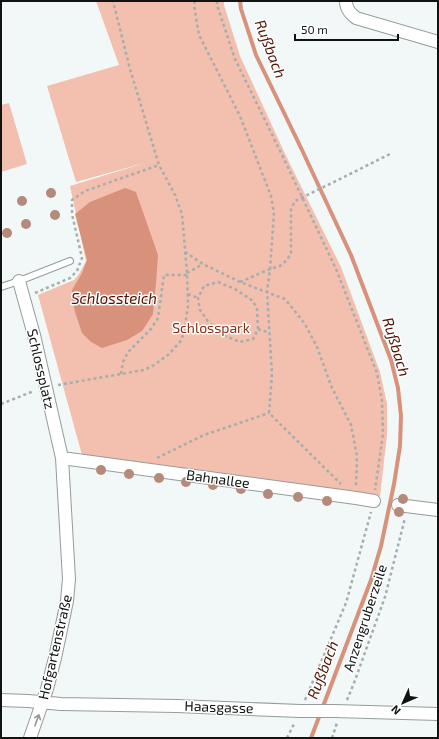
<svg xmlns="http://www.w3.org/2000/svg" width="439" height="739" font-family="'Exo 2',sans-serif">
	<rect width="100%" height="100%" fill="#f1f8f7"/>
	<path fill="#f3bfaf" d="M96,1H224V5L240,56L287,158L341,267L380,372L387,404V435L380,496L82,455L38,295L74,280L79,274L86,261L70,186L148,162L76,182L47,86L119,65Z
		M9,103L27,164L1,172V105Z"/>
	<path fill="#d8917b" d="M125,188L136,192L158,255L156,283L153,314L142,331L127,340L102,348L91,342L82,333L75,312L72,299V290L82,273L87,260L75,214L90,202Z"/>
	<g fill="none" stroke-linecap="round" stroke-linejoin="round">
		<path stroke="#d8917b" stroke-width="4" d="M240,1L241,9L256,55L302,150L351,255L391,360L398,388L401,416L400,446L394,484L381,546L371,580L311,738"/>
		<defs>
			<path id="lane" d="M1,287L19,281L70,261"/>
			<path id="street" d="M346,1C346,9 350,13 356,18L438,42
				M19,281L34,335L62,458L69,579L67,601L55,658L47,689L30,738
				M62,458L356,498L374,501
				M398,505L438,510
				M1,700L28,701L61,704L177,706L300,711H334L438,714"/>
		</defs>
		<use href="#lane" stroke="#969c9b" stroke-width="8"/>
		<use href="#street" stroke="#969c9b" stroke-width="14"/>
		<path stroke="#a7adac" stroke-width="2.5" stroke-dasharray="3 3" stroke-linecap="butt" d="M195,1L194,5L199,35L240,116L271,196L274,213L270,269L267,292L272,374L269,413L341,484
			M217,1V5L235,59L284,159L336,269L377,373L382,401L383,434L375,490
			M185,252L203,264L240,282L285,299L305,324L317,347L332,388L351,425L357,456L356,486
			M187,273L203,264
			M218,282L235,289L253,301L257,309L258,329L253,339L240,342L223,335L207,320L200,310L198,298L204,286Z
			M240,282L270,269L280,266L287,260L291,253V209L295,201L340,179L390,154
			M35,293L70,278L77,271L82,258L72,214V200L85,191L159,165
			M188,294L198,298
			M258,329L270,333
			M121,374L123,362L128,352L151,329L158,318L164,275H187
			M58,385L144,370L154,365L168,355L180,342L184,333L188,306L187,273L182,214L175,195L159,165L130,69L113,1
			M1,404L34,391
			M157,458L204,435L269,413
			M305,700L346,603L371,512
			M347,700L354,683L385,597L405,518
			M287,738L295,722
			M332,738L337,723"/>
		<use href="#lane" stroke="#fff" stroke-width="6"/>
		<use href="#street" stroke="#fff" stroke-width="12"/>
	</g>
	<g fill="#b58a7a">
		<circle cx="51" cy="193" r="5"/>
		<circle cx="22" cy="201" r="5"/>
		<circle cx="55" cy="215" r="5"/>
		<circle cx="26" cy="224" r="5"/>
		<circle cx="7" cy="233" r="5"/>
		<circle cx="101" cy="470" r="5"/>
		<circle cx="129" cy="474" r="5"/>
		<circle cx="159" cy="478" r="5"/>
		<circle cx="186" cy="482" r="5"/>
		<circle cx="213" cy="485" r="5"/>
		<circle cx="241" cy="489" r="5"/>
		<circle cx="268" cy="494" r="5"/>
		<circle cx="298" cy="497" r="5"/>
		<circle cx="403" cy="499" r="5"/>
		<circle cx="327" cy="501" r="5"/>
		<circle cx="399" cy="512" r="5"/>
	</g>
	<defs><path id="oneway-shaft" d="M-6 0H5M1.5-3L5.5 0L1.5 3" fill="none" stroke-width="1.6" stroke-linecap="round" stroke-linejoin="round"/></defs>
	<use stroke="#939594" href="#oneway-shaft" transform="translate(37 720) rotate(-70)"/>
	<g text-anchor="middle" stroke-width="3" stroke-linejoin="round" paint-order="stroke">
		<g font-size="14" fill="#843014" stroke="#fff">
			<text x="211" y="333">Schlosspark</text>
		</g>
		<g font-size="14" fill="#101312" stroke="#fff">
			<text transform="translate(41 369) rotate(77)" y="5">Schlossplatz</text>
			<text transform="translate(218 479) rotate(8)" y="5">Bahnallee</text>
			<text transform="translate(365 618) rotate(-72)" y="5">Anzengruberzeile</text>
			<text transform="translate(55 647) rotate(-77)" y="5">Hofgartenstraße</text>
			<text transform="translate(219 707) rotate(2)" y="5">Haasgasse</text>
		</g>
		<g font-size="15" font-style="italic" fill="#511200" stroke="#fff">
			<text transform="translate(270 49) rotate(69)" y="5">Rußbach</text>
			<text x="114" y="304">Schlossteich</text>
			<text transform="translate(396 347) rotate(73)" y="5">Rußbach</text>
			<text transform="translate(323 670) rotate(-69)" y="5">Rußbach</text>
		</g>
	</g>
	<rect width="439" height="739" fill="none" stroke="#101312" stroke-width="4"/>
	<g transform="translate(403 703) rotate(225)" stroke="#ffffff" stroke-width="3" paint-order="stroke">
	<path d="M0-3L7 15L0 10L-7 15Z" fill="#101312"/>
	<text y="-6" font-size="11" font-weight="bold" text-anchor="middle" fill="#101312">N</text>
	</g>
	<path d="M295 34v6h103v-6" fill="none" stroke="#101312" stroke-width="2"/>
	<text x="301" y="34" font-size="12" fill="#101312" stroke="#ffffff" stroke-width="3" paint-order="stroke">50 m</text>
</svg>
